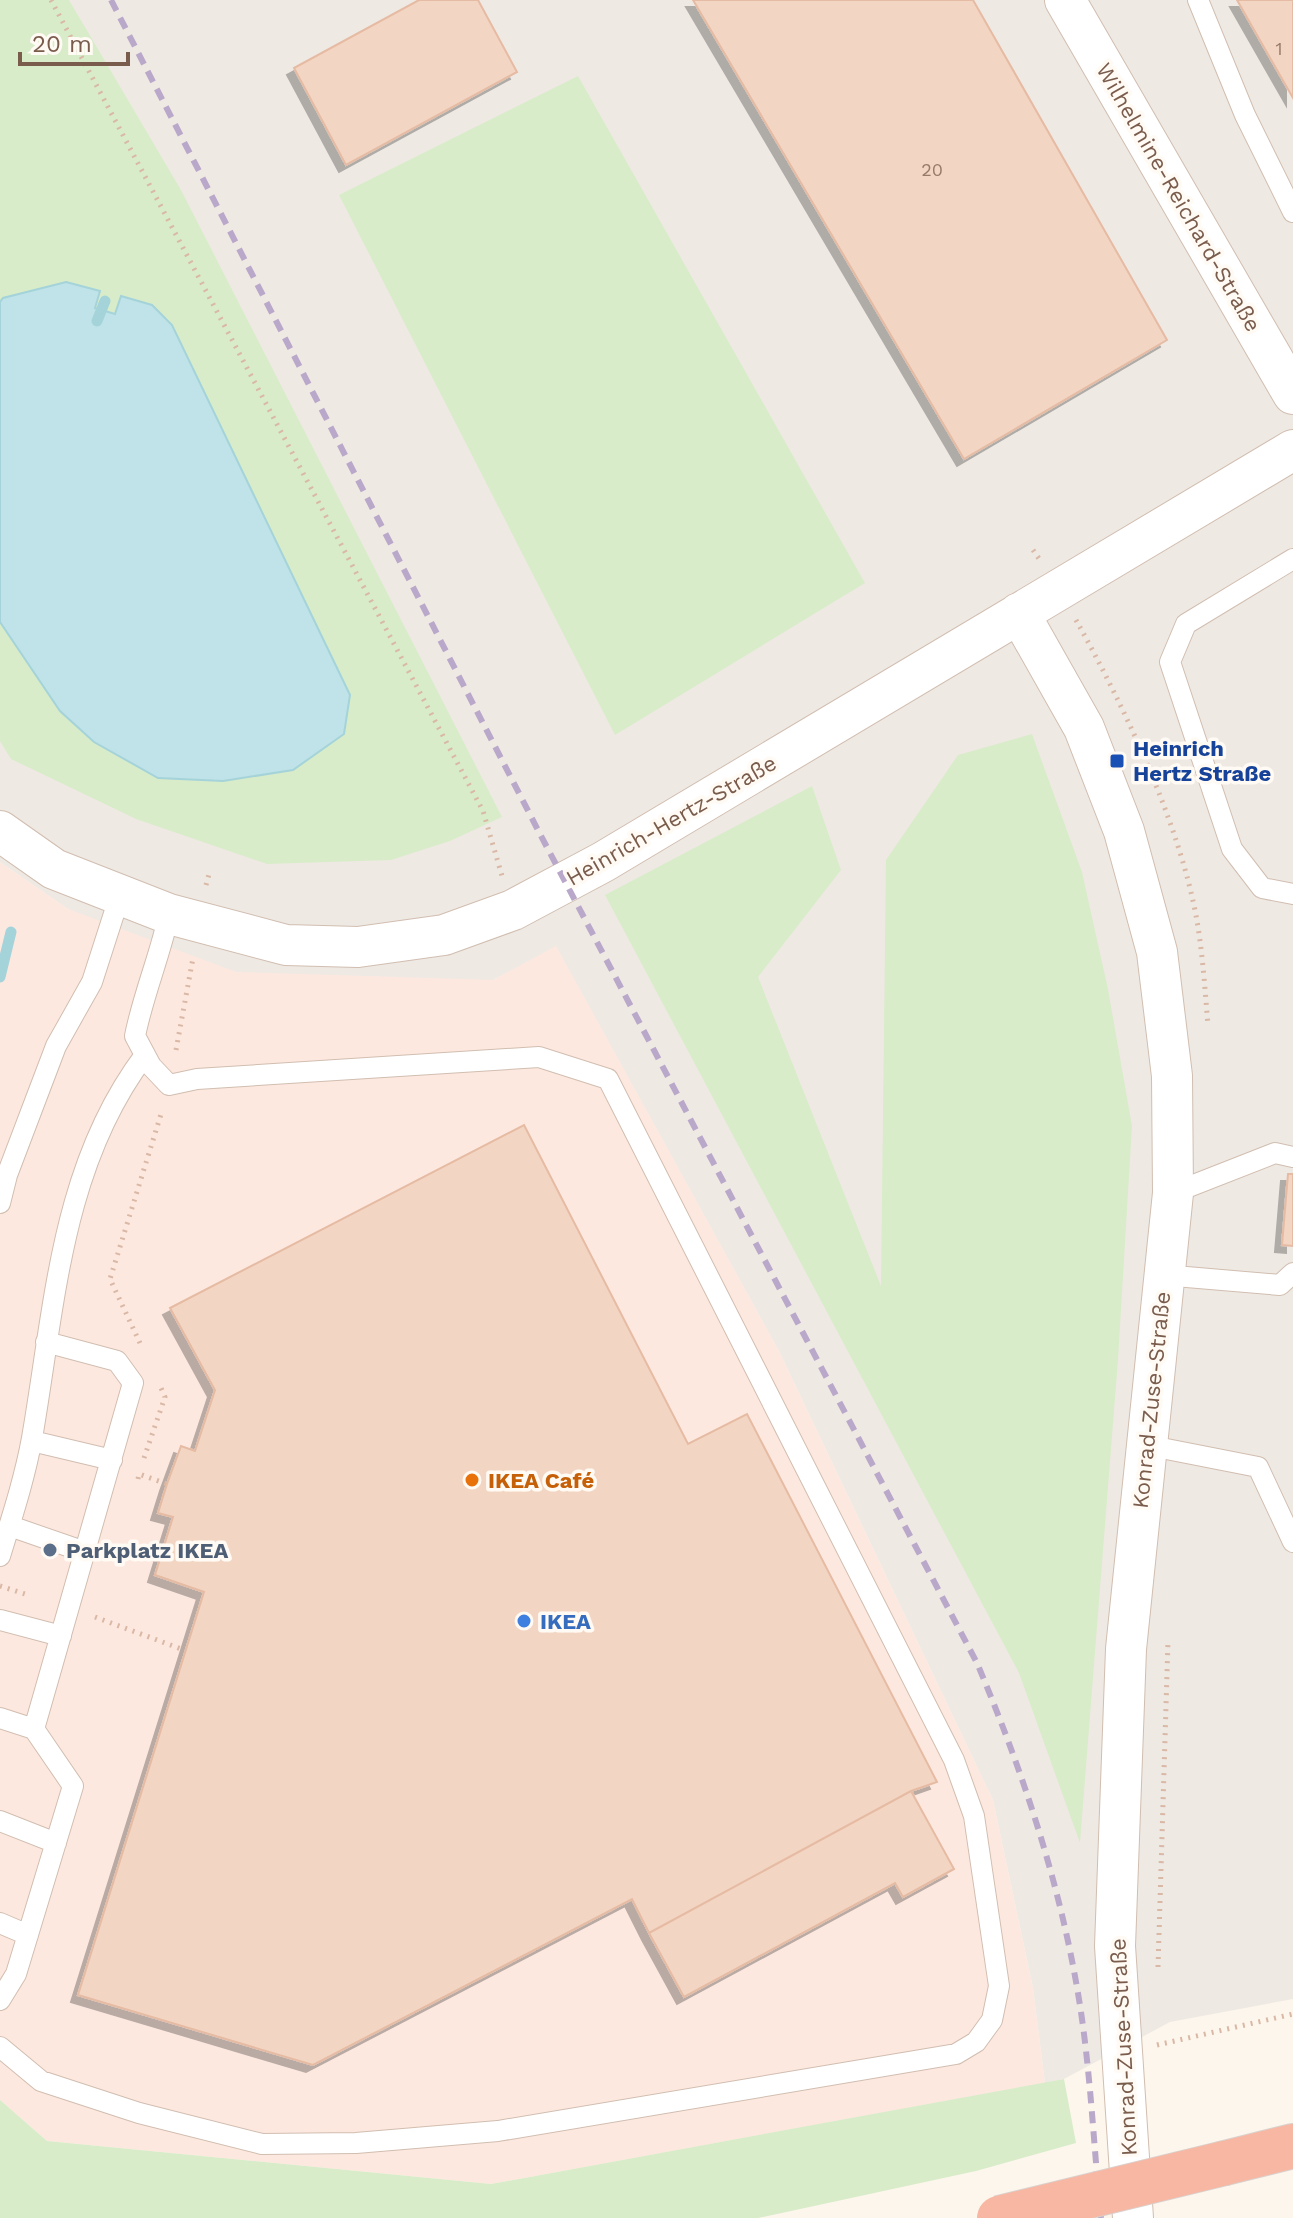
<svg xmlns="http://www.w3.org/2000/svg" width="1293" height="2218" font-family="'Work Sans',sans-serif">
	<defs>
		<filter id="shadow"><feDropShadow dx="-7" dy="7" stdDeviation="0" flood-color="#0004"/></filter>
	</defs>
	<rect width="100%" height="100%" fill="#fdf6ec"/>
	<path fill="#fde8e0" d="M0,862L68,909L493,980L556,945L779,1351L993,1800L1033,1988L1045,2083L491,2184L47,2141L0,2100Z"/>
	<path fill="#efe9e4" d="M0,0H1293V1999L1170,2022L1064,2079L1045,2083L1033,1988L993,1800L779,1351L556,946L493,980L236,972L68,909L0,862Z"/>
	<path fill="#d8ecc9" d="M0,0H69L181,190L502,817L450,841L391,860L267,864L136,819L11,759L0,741V622L60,711L344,734L350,694L172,325L122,296L116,314L95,308L66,282L3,298L0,302Z
		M578,76L865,583L615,735L339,195Z
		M1032,734L1082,872L1108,989L1132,1126L1118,1360L1080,1843L1019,1673L605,895L812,786L841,870L758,977L881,1286L886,860L958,755Z
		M1064,2079L1076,2143L976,2171L758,2218H0V2100L47,2141L491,2184Z"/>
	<path fill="#bfe3e8" stroke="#a5d3da" stroke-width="2" d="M66,282L100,291L95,308L115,314L121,296L152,305L172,325L350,695L344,734L293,770L223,781L158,778L94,742L60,711L0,622V302L3,298Z"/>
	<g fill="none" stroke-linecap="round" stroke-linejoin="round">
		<path stroke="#a5d3da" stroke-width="11" d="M97,321L105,301
			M0,977L11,932"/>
	</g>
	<path fill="#f3d5c3" stroke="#e6bba3" stroke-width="2" filter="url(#shadow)" d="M419,0H478L517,72L346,165L294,68Z
		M693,0H973L1167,340L964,459Z
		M1237,0H1293V98Z
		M524,1125L688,1444L747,1414L937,1782L911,1791L649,1933L632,1899L313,2065L78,1995L204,1592L155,1575L173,1517L158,1513L167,1484L181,1446L195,1451L215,1390L170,1308Z
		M1288,1174H1293V1246L1282,1245Z
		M911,1791L954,1869L903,1897L895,1883L684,1997L649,1933Z"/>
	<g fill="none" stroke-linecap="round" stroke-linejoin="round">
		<defs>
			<path id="lane" d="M1198,0L1245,115L1293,212
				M1293,559L1186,624L1170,662L1232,849L1262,888L1293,894
				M1173,1193L1275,1153L1293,1157
				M0,1203L7,1175L56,1046L92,982L120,895
				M1163,1275L1280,1285L1293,1273
				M32,1441L112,1460
				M1146,1445L1258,1467L1293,1542
				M10,1526L85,1552
				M0,1556C12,1517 25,1477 32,1438C55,1305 61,1166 145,1055
				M0,1620L61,1636
				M0,1718L34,1729L73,1786L16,1974L0,2000
				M34,1729L133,1383L117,1361L46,1342
				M0,1821L56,1843
				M0,1923L28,1935
				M0,2047L41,2081L139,2113L262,2144L356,2143L498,2131L956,2054L976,2042L992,2020L999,1986L974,1816L954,1760L608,1079L539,1057L197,1079L169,1085L151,1066L135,1036C143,995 160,956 169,914"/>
			<path id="street" d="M1065,0L1293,394
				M1019,613L1084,728L1124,831L1157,952L1172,1076L1173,1193L1126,1649L1115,1946L1133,2218
				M0,831L54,869L169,914L286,945L358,947L444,935L513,910L603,862L1293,450"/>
			<path id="highway" d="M1225,2163L1293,2146"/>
		</defs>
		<use href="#lane" stroke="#d1beb0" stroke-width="22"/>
		<use href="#street" stroke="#d1beb0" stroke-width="42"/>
		<use href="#highway" stroke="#dad1cd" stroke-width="46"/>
		<path stroke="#d9b8a5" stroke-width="5" stroke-dasharray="2 6" stroke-linecap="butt" d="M51,0L483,811L502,876
			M1033,550L1040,560
			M1076,620C1124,706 1180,824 1197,921C1203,956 1205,991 1208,1025
			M206,885L209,874
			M176,1050L193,958
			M140,1343L110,1279L162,1111
			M144,1458L165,1397L161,1388
			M138,1479L139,1474L167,1484
			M0,1586L25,1594
			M95,1617L184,1650
			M1158,1967L1168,1641
			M1157,2045L1293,2014"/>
		<use href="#lane" stroke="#fff" stroke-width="20"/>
		<use href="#street" stroke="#fff" stroke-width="40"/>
		<use href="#highway" stroke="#f7b7a3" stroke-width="44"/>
		<path stroke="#b9a8c9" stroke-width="6" stroke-dasharray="12 8" stroke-linecap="butt" d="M111,0L540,834L977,1663C1024,1774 1063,1892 1081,2012C1091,2080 1094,2150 1101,2218"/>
		<defs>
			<path id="highway-bridge" d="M999,2218L1225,2163"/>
		</defs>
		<use href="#highway-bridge" stroke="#dad1cd" stroke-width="46" stroke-linecap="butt"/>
		<use href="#highway-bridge" stroke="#f7b7a3" stroke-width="44"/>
	</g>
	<rect fill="#1a4fb4" stroke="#fffaf3" stroke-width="3" x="1109" y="753" width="16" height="16" rx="4"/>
	<circle fill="#e8710a" stroke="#fffaf3" stroke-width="3" cx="472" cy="1480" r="8"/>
	<circle fill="#5c6f8a" stroke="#fffaf3" stroke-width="3" cx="50" cy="1550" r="8"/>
	<circle fill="#3f7fe0" stroke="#fffaf3" stroke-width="3" cx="524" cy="1621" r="8"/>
	<g text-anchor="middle" stroke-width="7" stroke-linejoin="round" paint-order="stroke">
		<g font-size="18" fill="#987a6a">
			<text x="1279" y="55">1</text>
			<text x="932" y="176">20</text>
		</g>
		<g font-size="22" fill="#7a5c4d" stroke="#fffaf3">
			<text transform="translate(1179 197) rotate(60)" y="8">Wilhelmine-Reichard-Straße</text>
			<text transform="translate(671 820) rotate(-30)" y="8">Heinrich-Hertz-Straße</text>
			<text transform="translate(1151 1400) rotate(-84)" y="8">Konrad-Zuse-Straße</text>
			<text transform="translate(1123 2047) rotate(-93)" y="8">Konrad-Zuse-Straße</text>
		</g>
		<g font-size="22" font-weight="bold" fill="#164399" stroke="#fffaf3" text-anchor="start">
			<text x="1133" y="756">Heinrich<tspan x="1133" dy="25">Hertz Straße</tspan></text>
		</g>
		<g font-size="22" font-weight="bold" fill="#c56008" stroke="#fffaf3" text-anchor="start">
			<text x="488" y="1488">IKEA Café</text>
		</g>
		<g font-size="22" font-weight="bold" fill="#4e5e75" stroke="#fffaf3" text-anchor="start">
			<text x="66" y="1558">Parkplatz IKEA</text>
		</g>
		<g font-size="22" font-weight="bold" fill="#366cbe" stroke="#fffaf3" text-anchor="start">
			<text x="540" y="1629">IKEA</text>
		</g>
	</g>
	<path d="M20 52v12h108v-12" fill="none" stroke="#7a5c4d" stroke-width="4"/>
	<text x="32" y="52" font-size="24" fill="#7a5c4d" stroke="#fffaf3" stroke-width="6" paint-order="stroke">20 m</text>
</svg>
